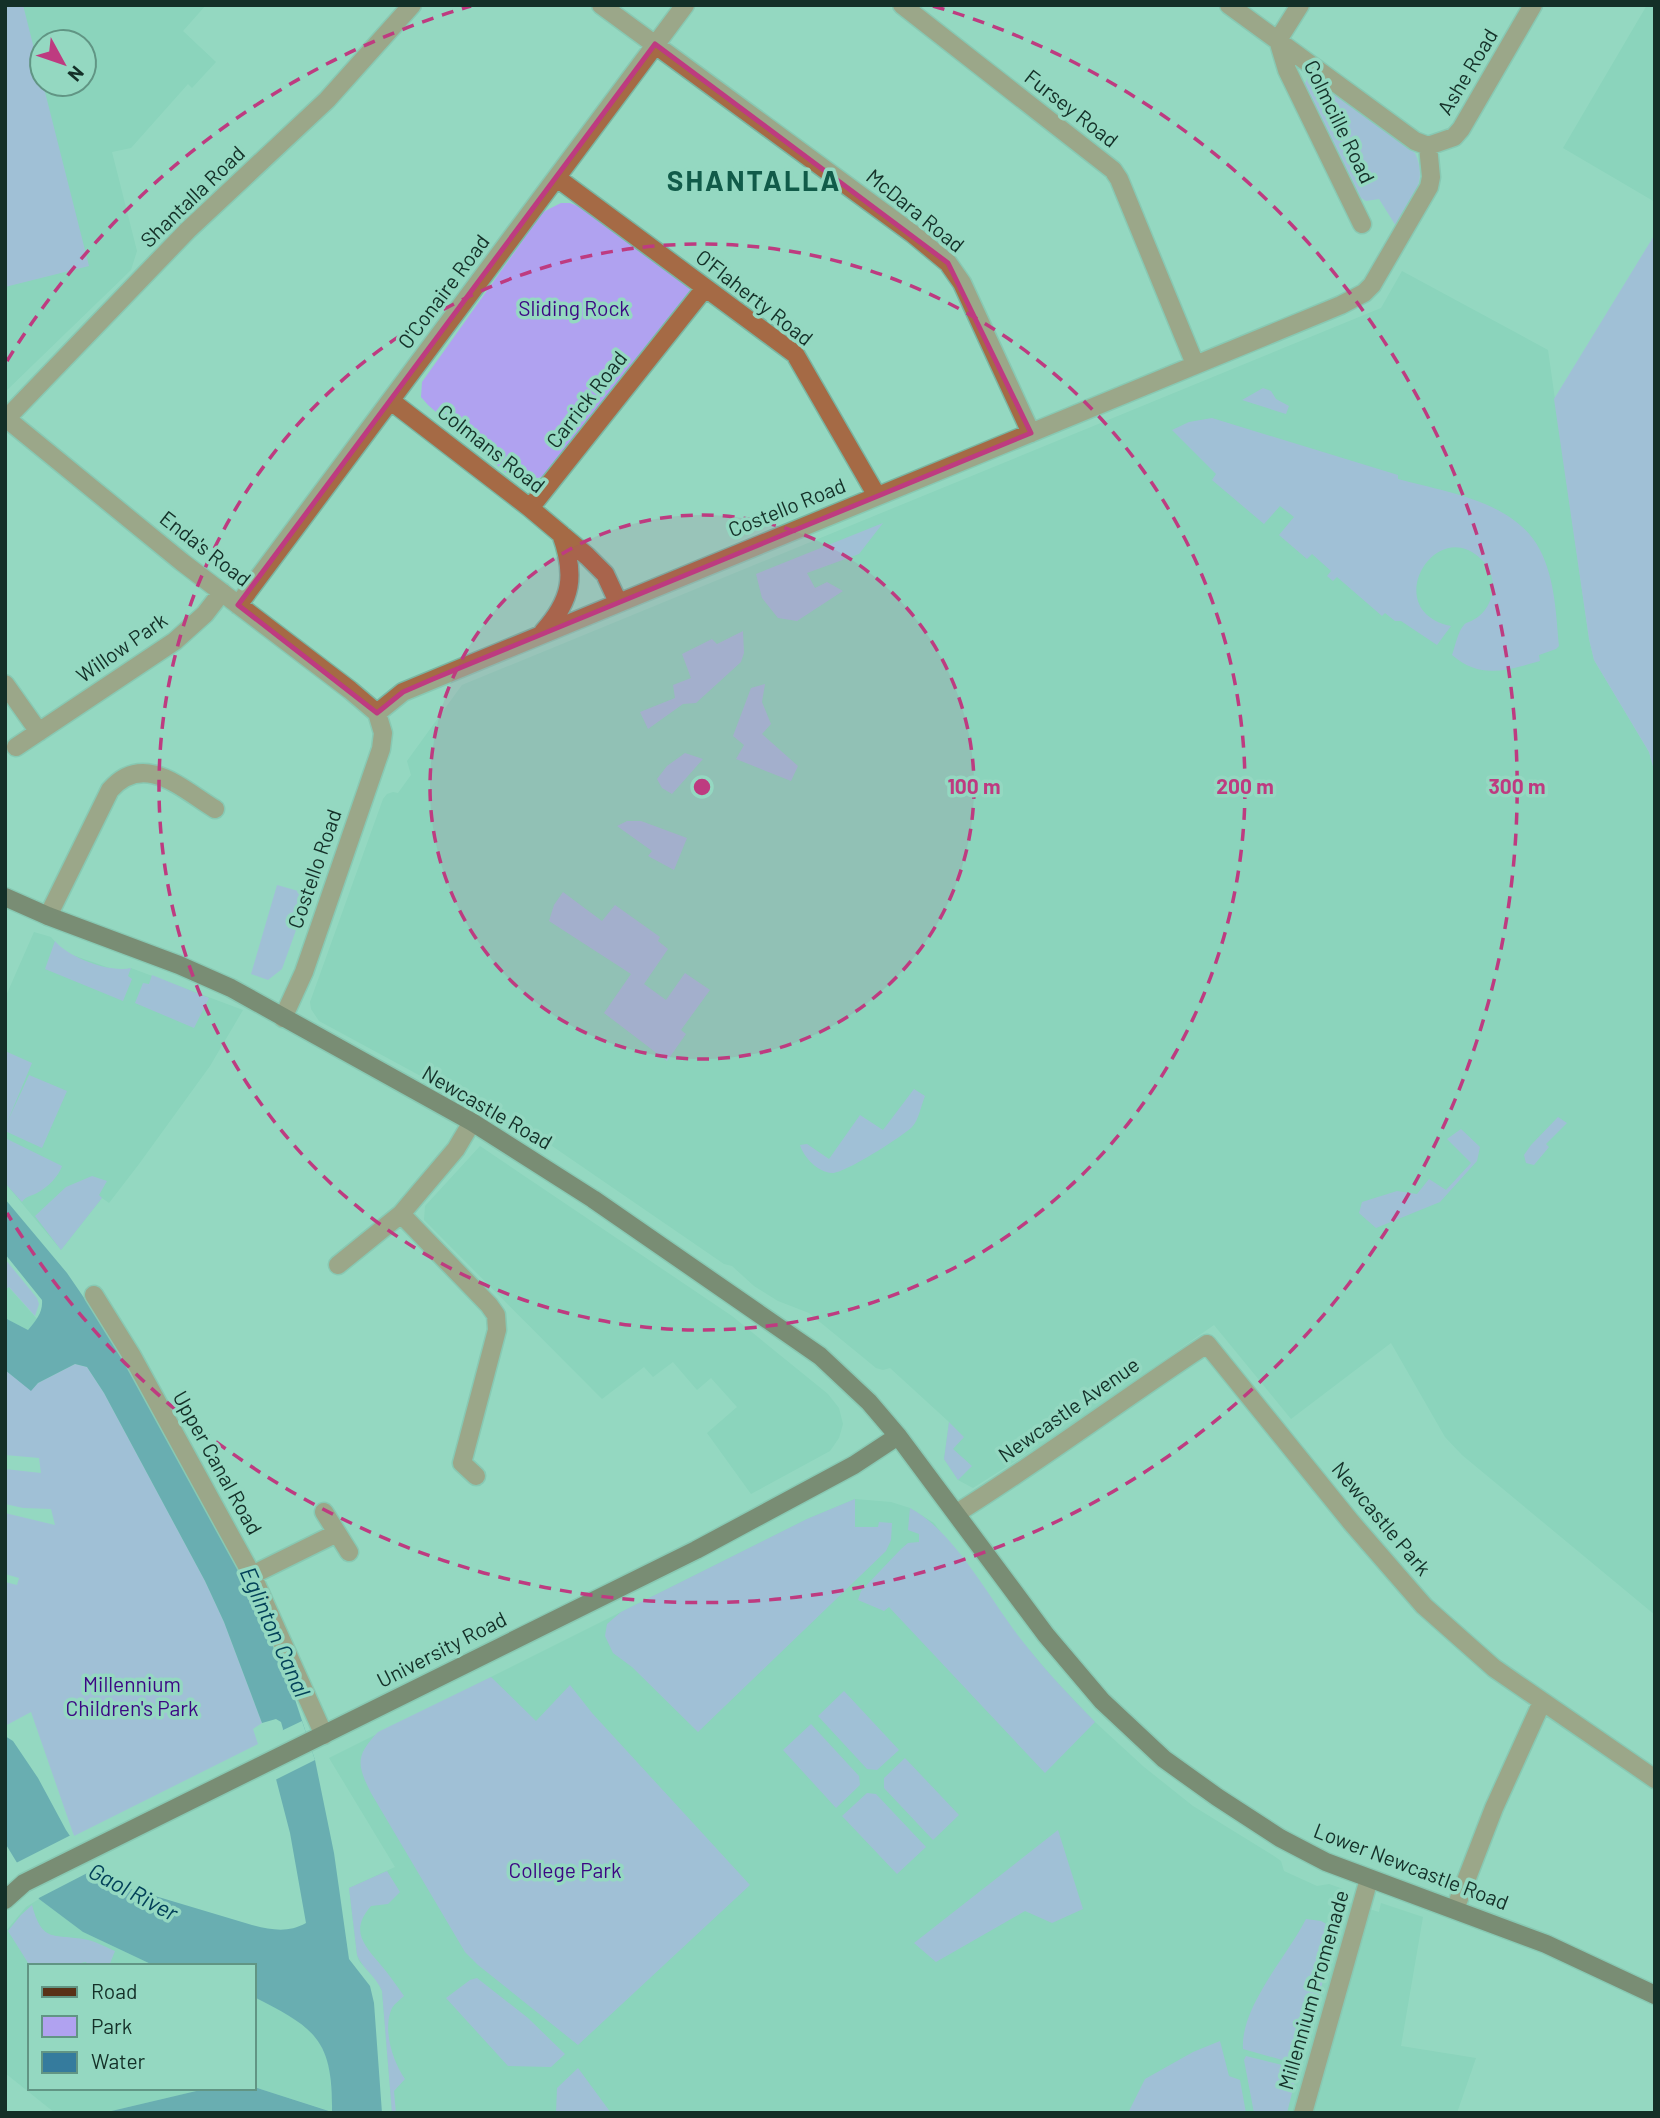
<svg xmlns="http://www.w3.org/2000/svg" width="1660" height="2118" font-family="Barlow,sans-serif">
	<rect width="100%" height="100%" fill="#94d8c1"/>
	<path fill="#80ceb5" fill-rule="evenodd" d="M5,5H206L183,31L216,62L192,88L188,84L131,148L112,152L137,251L131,270L5,392ZM42,42H84V84H42Z
		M1647,5H1655V202L1563,148Z
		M1402,271L1548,350L1589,639L1594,660L1649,752L1655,774V1615L1462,1455L1445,1437L1391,1343L1291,1419L1214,1325L1055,1436L973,1488L958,1480L944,1459L949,1422L890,1368L883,1370L876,1368L809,1313L778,1301L754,1286L732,1266L724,1264L507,1115L502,1120L319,1021L311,1009L310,1002L383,799L387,794L393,792L398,793L411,775L407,761L462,685L1381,308Z
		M34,932L51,937L64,952L118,971L131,968L243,1010L210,1066L139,1164L109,1203L102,1198L61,1250L5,1183V998Z
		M480,1146L732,1316L828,1394L839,1408L843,1424L839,1438L830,1451L751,1494L707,1433L737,1407L711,1378L697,1390L673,1362L653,1377L644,1367L602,1399L424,1220L425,1206Z
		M5,1283L37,1319L28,1330L5,1318Z
		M855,1499L891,1502L910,1508L934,1523L1020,1639L1054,1679L1095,1722L1144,1767L1193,1806L1274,1856L1281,1861L1284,1871L1317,1886L1329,1884L1349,1891L1346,1902L1379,1912L1381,1903L1423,1917L1401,2046L1476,2058L1457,2113H392L382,1991L377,1981L359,1961L357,1955L349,1888L395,1867L329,1758L807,1519Z
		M39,1899L83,1932L155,1966H30V2088H209L103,2113H55L5,2073V1932L26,1907Z
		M254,1997L296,2018L316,2035L329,2063L333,2112L254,2087Z"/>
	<path fill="#b0a2f0" d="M5,5H23L89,266L5,287Z
		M1313,76L1415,153C1429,183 1410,200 1396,226L1379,199L1366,201L1361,198L1304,85L1308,77Z
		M561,203H570L580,207L687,283L690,290L689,297L546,475L525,483L514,480L428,405L421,397L422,382L543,212Z
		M1655,234V774L1649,752L1594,660L1589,639L1554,399Z
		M1263,388L1271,391L1276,399L1289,406L1286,414L1242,400Z
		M1212,418L1398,475V479C1445,492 1515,501 1540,550C1555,579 1556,614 1559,646L1556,649L1539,655L1540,661C1507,670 1481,680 1452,655C1455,647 1458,631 1464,625C1466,622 1470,622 1473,620C1483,615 1489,606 1492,595C1495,582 1491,569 1482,560C1436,513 1378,611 1451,626L1437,645L1401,621H1395L1385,613L1382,616L1337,577L1333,581L1327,576L1331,571L1312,554L1307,559L1279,535L1294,517L1280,506L1264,524L1212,480L1216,474L1172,430L1189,422Z
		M883,523L859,554L807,573L815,588L827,582L843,591L797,621L778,618L762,598L756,574Z
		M743,631L744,653L741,662L696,703L683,704L648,729L640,712L675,698L673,685L691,678L682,654L712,639L717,644Z
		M765,684L762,702L771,724L762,734L798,766L791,781L736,759L744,745L733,736L751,688Z
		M685,753L703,759L672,794L662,788L657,779L667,766Z
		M627,821H641L687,838L674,870L648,856L652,851L617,826Z
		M277,885L309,894L282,969L268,980L251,974Z
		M563,892L602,921L615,905L660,937L658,941L668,949L644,984L666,1000L685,973L710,990L681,1030L686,1034L667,1061L604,1013L631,974L549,921L554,905Z
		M55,941C69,958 110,973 131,968L128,976L132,979L123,1001L45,969Z
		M152,975L209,998L194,1028L135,1003L143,983L149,984Z
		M5,1051L32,1063L6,1125L29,1075L67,1091L42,1148L5,1131Z
		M914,1089L925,1096C921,1105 919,1120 912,1127C903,1136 844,1174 832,1173C818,1172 804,1158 800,1145L807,1144L829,1159L860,1115L883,1130Z
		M1558,1117L1567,1123L1546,1144L1549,1147L1534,1165L1526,1163L1524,1155L1531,1145Z
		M1461,1129L1480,1147L1477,1161L1440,1202L1376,1228L1359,1213L1362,1202L1397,1191L1417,1194L1429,1179L1446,1190L1471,1163L1447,1139Z
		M5,1138L62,1166C59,1176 47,1188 37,1193C30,1197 27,1195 22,1202L5,1183Z
		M92,1176L107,1181L99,1195L102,1198L61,1250L35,1216L66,1187Z
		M5,1259L37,1298L39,1304L35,1316L9,1287L5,1290Z
		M75,1364L87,1367L104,1393L205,1581L224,1622L262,1723L253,1729L258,1744L74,1836L31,1712L5,1726V1582L17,1585L19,1578L5,1574V1513L55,1525L51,1509L23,1508L5,1504V1469L41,1473L39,1458L5,1455V1370L31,1390L38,1383Z
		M949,1422L964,1437L953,1449L972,1466L958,1480L944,1459Z
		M855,1499V1527H878L879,1522L892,1523L891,1540L886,1551L698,1732L632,1667L613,1653L605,1636L607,1624L621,1612L807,1519Z
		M910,1508C954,1531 989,1598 1020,1638C1043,1668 1069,1695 1095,1722L1045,1773L889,1607L884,1611L858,1600L861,1591L901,1549L908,1543L919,1542V1534L908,1530Z
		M491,1677L536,1721L570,1685L592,1713L750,1885L578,2045L478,1965L465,1952L371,1793C357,1765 355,1756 378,1732Z
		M844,1691L899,1750L877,1770L867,1769L818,1716Z
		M811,1724L859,1776L860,1785L836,1808L783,1750Z
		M905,1758L959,1815L933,1840L884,1788V1778Z
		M867,1793L876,1794L926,1847L897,1874L842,1816Z
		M1058,1830L1083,1909L1052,1923L1025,1911L936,1962L914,1943Z
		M387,1871L400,1892L388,1904L371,1906C350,1930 363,1944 380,1964C389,1974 396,1985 404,1996C400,2000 395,2003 392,2008C382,2029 393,2062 405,2079L394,2091L396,2113H392L382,1991C376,1976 362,1968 357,1955L349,1888Z
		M32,1905C42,1943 54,1934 83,1939C94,1940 105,1947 115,1951L109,1966H89L86,1962L65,1966H30L8,1931L21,1915Z
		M1306,1919L1321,1921L1337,1930L1300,2065L1243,2049C1240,2007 1288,1955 1306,1919Z
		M477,1978L528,2018L565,2054L551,2067L508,2066L446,1998L470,1980Z
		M1220,2041L1229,2076L1240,2080L1246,2113L1129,2111L1145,2079L1193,2052Z
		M1246,2056L1298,2069L1287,2113H1254L1244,2060Z
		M578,2068L611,2113H556L557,2088Z"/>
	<path fill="#357b9d" d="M5,1199L67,1273L126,1359L250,1588L280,1654L315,1760L334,1853L349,1959L370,1986L374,2003L382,2113H103L209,2088L254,2087L332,2112C333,2039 315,2028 254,1997V1966H155L83,1932L39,1899L5,1843V1736L13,1741L38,1778L66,1830L93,1870L125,1887L252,1925C272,1930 288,1933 306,1923L290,1833L276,1779L283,1729L281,1722L276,1719L262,1723L224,1622L205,1581L104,1393L87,1367L75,1364L38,1383L31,1391L5,1370V1318L28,1330C36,1320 43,1313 42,1300L5,1254Z"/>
	<path fill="#94d8c1" d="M302,1721L315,1760L273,1781L279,1732Z
		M73,1834L97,1868L35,1900L14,1864Z"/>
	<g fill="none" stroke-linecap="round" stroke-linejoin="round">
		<defs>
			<path id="minor" d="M601,5L913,234L948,263L962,283L1031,433
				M902,5L1113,170L1119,179L1195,364
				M1229,5L1415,141L1428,146
				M1300,5L1278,40L1287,70L1362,224
				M1428,146L1454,137L1461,129L1533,5
				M557,178L795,354L877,496
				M391,401L530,508L587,556L605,574L618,602
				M7,419L182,562L350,690L377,713
				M5,420L188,230L327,100L412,5
				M530,508L705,288
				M238,605L685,5
				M543,632C572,600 576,575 561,534
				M5,684L39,732
				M16,747L175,641L205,614L222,592
				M48,916L110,790C144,751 182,789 215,809
				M283,1018L304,972L381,749L383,733L377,713L403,692L1341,305L1364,293L1372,285L1429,187L1431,177L1428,146
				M401,1214L489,1305L496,1315L497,1330L462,1463L476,1476
				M338,1265L401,1214L456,1149L472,1122
				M94,1295L132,1356L252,1575L324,1735
				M324,1512L349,1552
				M957,1513C1042,1460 1123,1399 1207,1344L1351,1522L1424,1606L1494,1668L1655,1779
				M252,1575L337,1533
				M1455,1909L1494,1808L1542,1702
				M1303,2113L1369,1879"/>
			<path id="major" d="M5,897L48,916L179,965L231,988L472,1122L593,1199L820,1356L869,1402L898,1436L1046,1635L1102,1701L1164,1759L1217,1797L1280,1838L1326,1862L1546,1944L1655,1995
				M5,1900L24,1883L696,1550L854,1465L898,1436"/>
		</defs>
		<use href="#minor" stroke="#7ab6a2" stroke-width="21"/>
		<use href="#major" stroke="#7ab6a2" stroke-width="21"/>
		<use href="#minor" stroke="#a56a45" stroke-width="18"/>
		<use href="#major" stroke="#593117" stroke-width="18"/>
	</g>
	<path d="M0 0H1660V2118H0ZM655,44L948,263L1031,433L433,679L403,692L377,713L238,605Z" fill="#94d8c1" fill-opacity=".55" fill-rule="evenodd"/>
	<path fill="none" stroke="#be3b80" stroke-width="5" stroke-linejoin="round" d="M655,44L948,263L1031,433L433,679L403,692L377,713L238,605Z"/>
	<circle cx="702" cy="787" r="272" fill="#be3b80" fill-opacity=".12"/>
	<g fill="none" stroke="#be3b80" stroke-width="3.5" stroke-dasharray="12 9">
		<circle cx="702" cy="787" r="272"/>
		<circle cx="702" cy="787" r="543"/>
		<path d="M7 361A815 815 0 0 1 471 6M933 6A815 815 0 1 1 7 1213"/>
	</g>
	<g text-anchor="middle" stroke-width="7" stroke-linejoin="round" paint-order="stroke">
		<g font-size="21" fill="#143028" stroke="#94d8c1">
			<text transform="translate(1468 72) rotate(-59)" y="7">Ashe Road</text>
			<text transform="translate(1071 109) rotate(38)" y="7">Fursey Road</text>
			<text transform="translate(1339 122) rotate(64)" y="7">Colmcille Road</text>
			<text transform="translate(193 197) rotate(-44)" y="7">Shantalla Road</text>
			<text transform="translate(915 211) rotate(39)" y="7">McDara Road</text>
			<text transform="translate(444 292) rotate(-53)" y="7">O'Conaire Road</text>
			<text transform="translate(754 298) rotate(38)" y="7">O'Flaherty Road</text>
			<text transform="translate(587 400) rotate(-52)" y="7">Carrick Road</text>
			<text transform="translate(491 449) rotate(38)" y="7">Colmans Road</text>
			<text transform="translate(787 508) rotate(-22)" y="7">Costello Road</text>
			<text transform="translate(205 549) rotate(38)" y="7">Enda's Road</text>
			<text transform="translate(122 648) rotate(-35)" y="7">Willow Park</text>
			<text transform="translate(315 869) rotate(-71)" y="7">Costello Road</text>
			<text transform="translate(487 1108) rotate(30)" y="7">Newcastle Road</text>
			<text transform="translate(1069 1410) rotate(-35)" y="7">Newcastle Avenue</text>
			<text transform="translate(217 1463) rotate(61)" y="7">Upper Canal Road</text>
			<text transform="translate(1381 1519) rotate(50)" y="7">Newcastle Park</text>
			<text transform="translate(442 1650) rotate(-27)" y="7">University Road</text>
			<text transform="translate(1411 1867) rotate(21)" y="7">Lower Newcastle Road</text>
			<text transform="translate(1314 1990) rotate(-74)" y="7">Millennium Promenade</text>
		</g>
		<g font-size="21" fill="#3c0783" stroke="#94d8c1">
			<text x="574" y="316">Sliding Rock</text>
			<text x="132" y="1692">Millennium<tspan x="132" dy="24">Children's Park</tspan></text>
			<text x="565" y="1878">College Park</text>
		</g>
		<g font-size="23" font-style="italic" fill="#034159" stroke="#94d8c1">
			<text transform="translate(275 1632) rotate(66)" y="8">Eglinton Canal</text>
			<text transform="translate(133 1892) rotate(28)" y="8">Gaol River</text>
		</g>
		<g font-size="28" font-weight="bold" letter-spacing="2" fill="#115b49" stroke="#94d8c1">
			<text x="754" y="191">SHANTALLA</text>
		</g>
	</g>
	<circle cx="702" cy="787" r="10" fill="#be3b80" stroke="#94d8c1" stroke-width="3.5"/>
	<g font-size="21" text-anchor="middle" font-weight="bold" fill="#be3b80" stroke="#94d8c1" stroke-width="7" stroke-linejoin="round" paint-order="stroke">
		<text x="974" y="794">100 m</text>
		<text x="1245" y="794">200 m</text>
		<text x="1517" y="794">300 m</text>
	</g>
	<rect width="1660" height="2118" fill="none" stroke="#143028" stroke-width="14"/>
	<rect x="28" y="1964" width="228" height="126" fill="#94d8c1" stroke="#619584" stroke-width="2"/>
	<rect x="42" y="1987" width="35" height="10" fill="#593117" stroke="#619584" stroke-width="2"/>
	<text x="91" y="1999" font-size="21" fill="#143028">Road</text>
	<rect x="42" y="2016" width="35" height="21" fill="#b0a2f0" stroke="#619584" stroke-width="2"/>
	<text x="91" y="2034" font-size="21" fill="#143028">Park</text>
	<rect x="42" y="2052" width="35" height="21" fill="#357b9d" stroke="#619584" stroke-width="2"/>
	<text x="91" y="2069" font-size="21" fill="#143028">Water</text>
	<g transform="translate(63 63) rotate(130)"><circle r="33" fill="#94d8c1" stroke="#619584" stroke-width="2"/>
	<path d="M0-5L12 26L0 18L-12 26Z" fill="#be3b80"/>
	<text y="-10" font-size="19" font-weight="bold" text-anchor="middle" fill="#143028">N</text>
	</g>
</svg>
